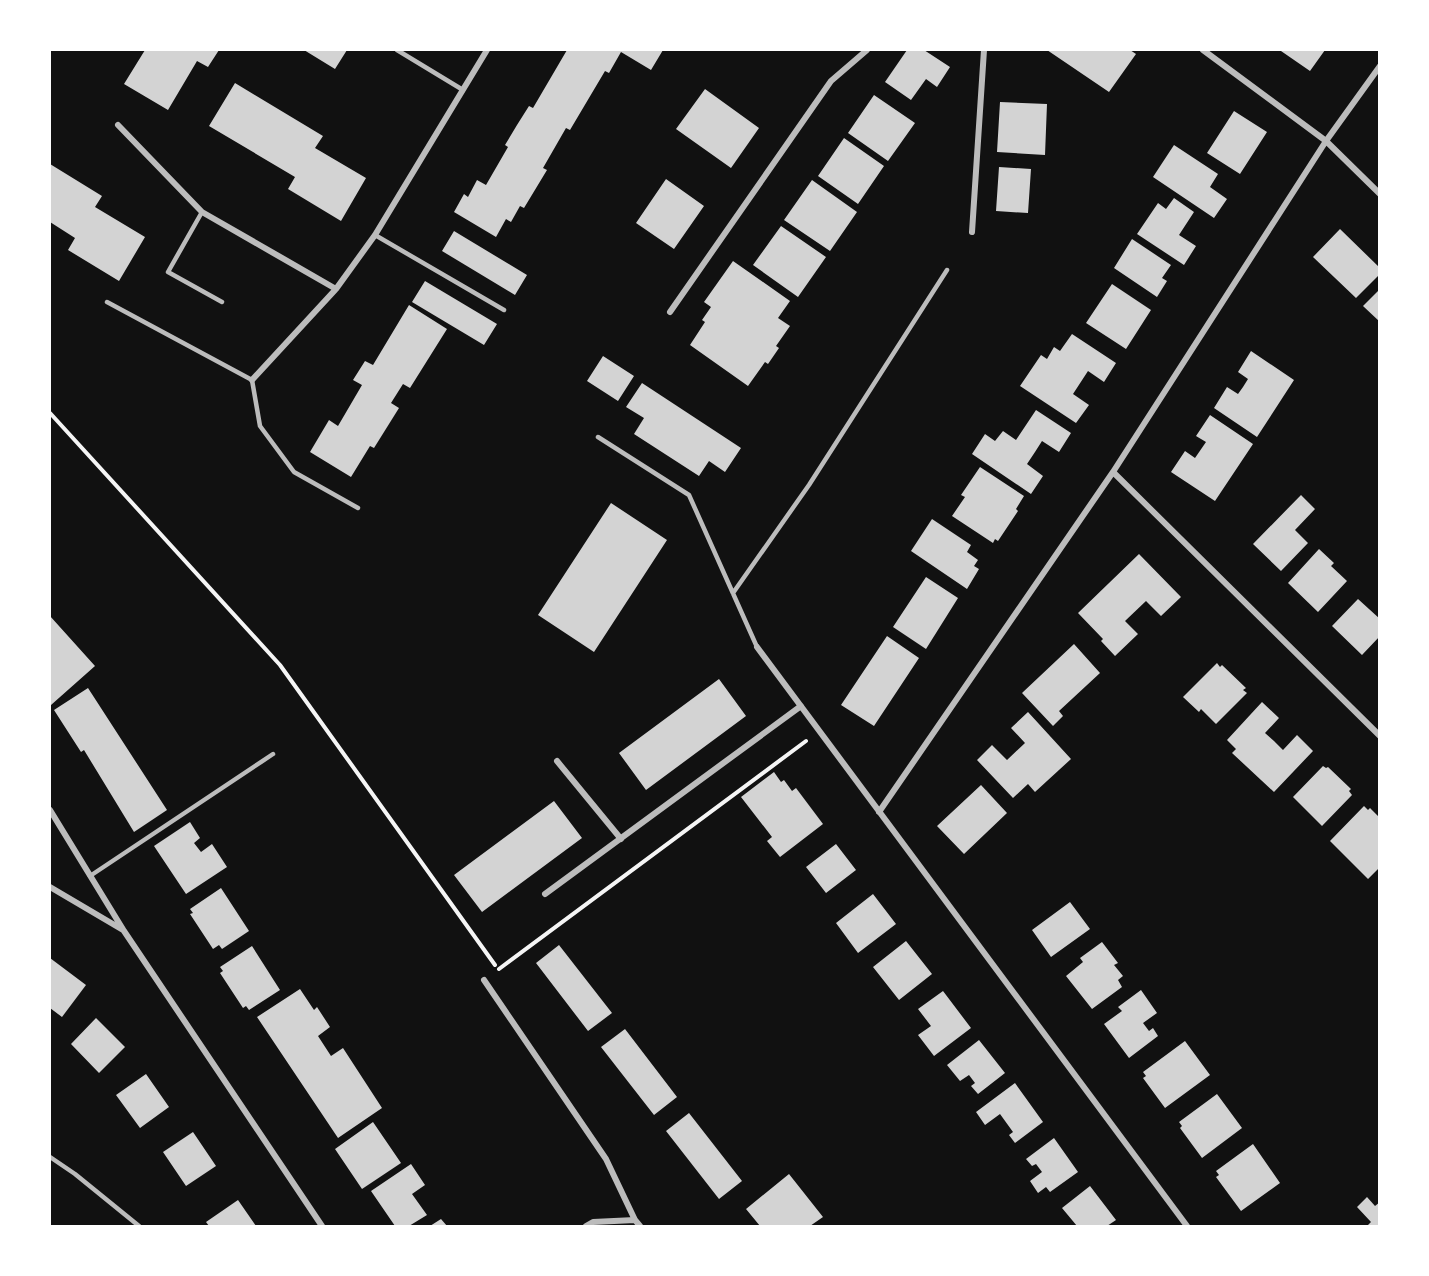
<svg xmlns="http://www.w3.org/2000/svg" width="1429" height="1276" font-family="'Exo 2',sans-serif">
	<rect width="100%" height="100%" fill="#111"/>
	<path fill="#d3d3d3" d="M145,50H219L208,67L197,61L168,110L124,84Z
		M304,50H347L335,69Z
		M567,50H663L651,70L621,52L609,73L605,71L570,130L566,128L543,168L547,170L524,208L520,206L511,222L506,219L496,237L454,212L464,194L468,197L477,180L486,185L508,147L505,145L517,125L529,106L533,108Z
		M907,50H924L950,67L937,87L926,79L911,100L885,82Z
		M1047,50H1130L1136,54L1109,92Z
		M1282,50H1325L1310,71L1281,51Z
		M235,83L323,136L315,148L366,178L341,221L288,189L295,177L209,126Z
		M705,89L759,128L731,168L676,129Z
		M874,95L915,123L888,161L848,133Z
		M1000,102L1047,104L1045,155L997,152Z
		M1234,111L1267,132L1240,174L1207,153Z
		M844,138L884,166L858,204L818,176Z
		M1174,145L1218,174L1210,187L1227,199L1214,218L1153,177Z
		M50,164L102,196L95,207L145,237L119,281L68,250L75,238L50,222Z
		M999,167L1031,169L1028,213L996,211Z
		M666,179L704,206L674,249L636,223Z
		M812,180L857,212L830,251L784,220Z
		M1174,198L1194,212L1179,235L1196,246L1184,265L1137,234L1158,203L1166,209Z
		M781,226L826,257L798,297L753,265Z
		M1340,229L1380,268V274L1356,298L1313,257Z
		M454,231L527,275L515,295L442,251Z
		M1132,239L1171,265L1162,278L1167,281L1157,297L1114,268Z
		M733,261L790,301L778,318L790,326L776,346L779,348L768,364L765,362L748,386L690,345L705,322L702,320L711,307L704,302Z
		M425,281L497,324L484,345L412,302Z
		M1112,284L1151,310L1126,349L1086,323Z
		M1380,289V322L1363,306Z
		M409,305L447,329L410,388L403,384L391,403L399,408L374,448L370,446L351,477L310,452L329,420L338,426L362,385L353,380L365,361L373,365Z
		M1072,334L1116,363L1104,382L1088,371L1073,394L1089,405L1076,423L1020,386L1041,355L1047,359L1054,347L1060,351Z
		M1251,351L1294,380L1257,437L1214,408L1227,387L1238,394L1243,387L1248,379L1238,372Z
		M603,356L634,376L618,401L587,381Z
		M642,383L741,448L725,472L709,461L699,476L634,434L644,418L626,407Z
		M1036,410L1071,433L1059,452L1042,441L1035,452L1027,464L1043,476L1031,494L972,454L985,434L995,441L1003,431L1016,440Z
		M1210,415L1253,444L1215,501L1171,472L1185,451L1195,458L1206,442L1196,436Z
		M980,467L1024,496L1016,509L1018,511L998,541L995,539L993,543L952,516L965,497L961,495Z
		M1301,495L1315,509L1295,530L1308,543L1281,571L1253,544Z
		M611,503L667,540L594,652L538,615Z
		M932,519L971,545L967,552L978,560L974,566L979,569L967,589L911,551Z
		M1319,549L1334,563L1331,566L1347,581L1318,612L1288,583Z
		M1139,554L1181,597L1161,616L1146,601L1125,621L1138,634L1115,656L1101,641L1103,639L1078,613Z
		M926,577L958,598L926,649L893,627Z
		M1358,599L1380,619V636L1362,655L1332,626Z
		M50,616L95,666L51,705L50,703Z
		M887,636L919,658L874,726L841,705Z
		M1074,644L1100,673L1059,711L1063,716L1053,726L1022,693Z
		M1217,663L1220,667L1222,665L1246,688L1243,690L1247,693L1216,724L1201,709L1199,712L1183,697Z
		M719,679L746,716L646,790L619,753Z
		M88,688L167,810L134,832L84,750L81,752L54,710Z
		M1262,702L1279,718L1265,733L1274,741L1283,750L1297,735L1313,751L1274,792L1232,753L1236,749L1227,740Z
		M1028,712L1071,759L1035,792L1028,784L1013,798L977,760L992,745L1007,760L1025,743L1011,728Z
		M1323,766L1326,768L1328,767L1351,789L1349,791L1352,795L1322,826L1293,797Z
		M774,772L781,782L784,780L792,791L796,788L823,824L780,857L767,841L772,837L741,797Z
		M981,785L1007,813L964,854L937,826Z
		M554,801L582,838L482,912L454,875Z
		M1364,806L1368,810L1370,808L1380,818V867L1368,879L1330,841Z
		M190,822L200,838L194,843L201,852L212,844L227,867L186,894L154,846Z
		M836,844L856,870L826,893L806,867Z
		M221,888L249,931L222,949L219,945L213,949L190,914L193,913L190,909Z
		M873,894L896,924L858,953L836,923Z
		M1070,902L1090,929L1051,957L1032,930Z
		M906,941L932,974L899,1000L873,967Z
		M1102,942L1118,963L1114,965L1123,976L1118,980L1122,987L1092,1009L1066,976L1083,962L1080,958Z
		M559,945L612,1013L588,1031L536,963Z
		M252,946L280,990L249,1010L246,1006L243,1008L220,973L223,971L220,967Z
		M50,958L86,985L62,1017L50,1008Z
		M300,989L314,1010L317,1007L330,1027L318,1036L331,1056L343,1048L382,1108L338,1138L257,1017Z
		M1141,990L1157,1013L1143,1023L1149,1031L1153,1028L1158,1036L1129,1058L1104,1024L1122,1011L1118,1007Z
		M943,991L971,1028L934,1056L918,1035L931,1026L918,1009Z
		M96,1018L125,1047L99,1073L71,1044Z
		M625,1029L677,1097L654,1115L601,1047Z
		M979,1040L1005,1073L978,1094L971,1086L975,1083L969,1075L960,1081L947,1065Z
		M1185,1041L1210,1075L1165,1108L1143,1078L1146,1076L1143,1072Z
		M146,1074L169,1107L140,1128L116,1095Z
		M1015,1083L1043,1122L1015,1143L1009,1135L1013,1132L1000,1114L985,1125L976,1112Z
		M1217,1094L1242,1128L1202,1158L1180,1128L1182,1126L1179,1122Z
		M689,1113L742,1181L719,1199L666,1131Z
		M373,1122L401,1163L362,1189L335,1149Z
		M193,1132L216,1166L186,1186L163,1152Z
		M1054,1138L1078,1172L1050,1192L1046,1187L1038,1193L1030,1181L1042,1172L1036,1164L1032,1166L1026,1159Z
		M1253,1144L1280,1183L1241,1211L1216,1177L1219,1175L1216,1171Z
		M411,1164L425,1185L412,1194L427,1215L409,1226H395L371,1191Z
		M789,1174L823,1217L810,1226H760L746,1209Z
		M1090,1186L1116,1220L1107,1226H1077L1062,1208Z
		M1367,1197L1375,1206L1380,1202V1226H1367L1371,1222L1357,1207Z
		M238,1200L256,1226H209L206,1222Z
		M441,1219L447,1226H430Z"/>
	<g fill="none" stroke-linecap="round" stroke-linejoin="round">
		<path stroke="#f5f5f5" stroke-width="4" d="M50,413L280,665L495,965
			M499,969L806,741"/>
		<path stroke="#bcbcbc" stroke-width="4.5" d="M397,50L463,90
			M202,212L168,272L222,302
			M375,235L504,310
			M107,302L252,380L260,426L294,472L358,508
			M598,437L689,495L757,647
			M733,593L809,485L947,270
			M90,876L273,754
			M50,1157L75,1174L139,1226"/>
		<path stroke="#bcbcbc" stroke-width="6" d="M1203,50L1326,141L1380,194
			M118,125L202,212L336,289
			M972,232L984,50
			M670,312L831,81L867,50
			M252,380L336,289L375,235L487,50
			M1113,472L1380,736
			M757,647L1187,1226
			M557,761L621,839
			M50,810L124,931L322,1226
			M879,812L1113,472L1326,141L1380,66
			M50,887L123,930
			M545,894L801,706
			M484,980L606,1159L635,1220L640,1226
			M586,1226L593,1222L635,1220"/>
	</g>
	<rect width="1429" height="1276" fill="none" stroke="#ffffff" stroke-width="102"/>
</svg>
